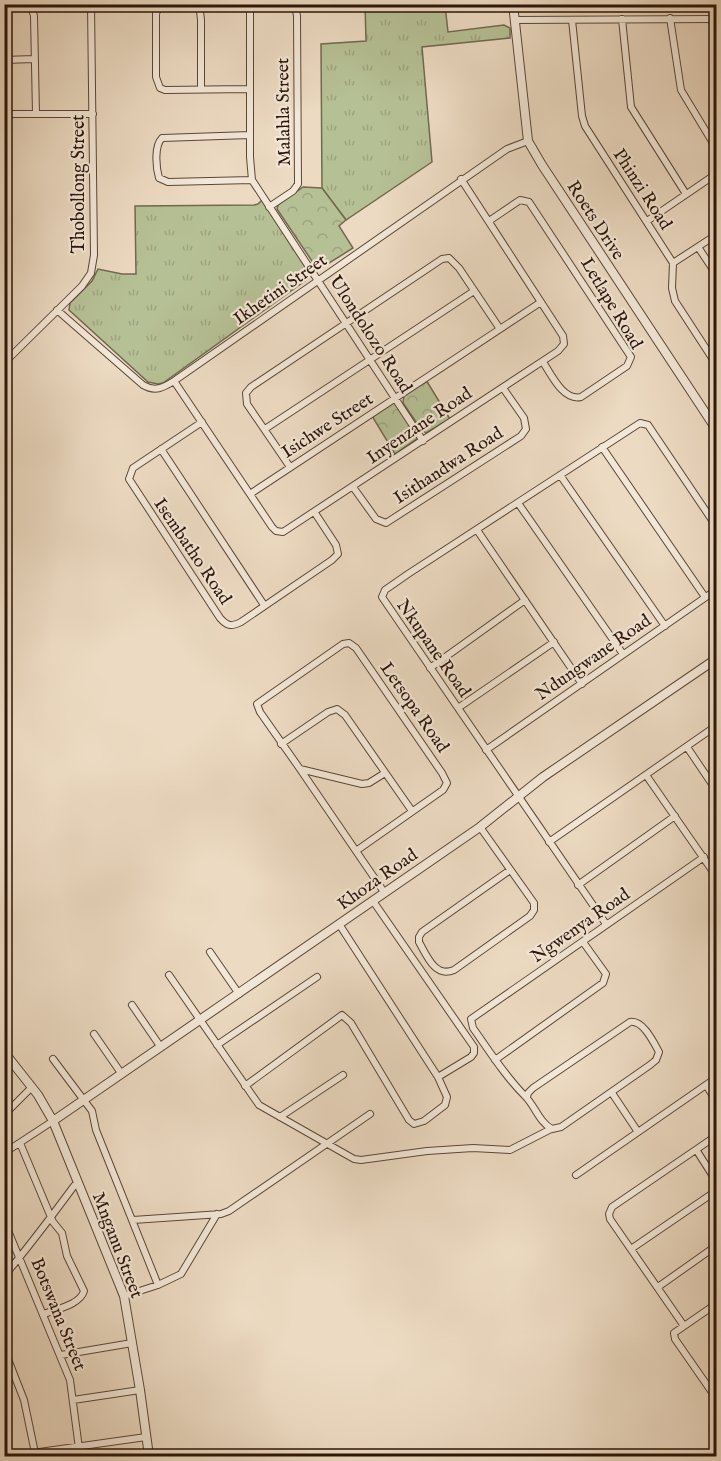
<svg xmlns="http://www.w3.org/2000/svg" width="721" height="1461" font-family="'IM FELL English',serif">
	<defs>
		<pattern id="grass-tufts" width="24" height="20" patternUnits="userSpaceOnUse" patternTransform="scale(1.5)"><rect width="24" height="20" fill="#b6c095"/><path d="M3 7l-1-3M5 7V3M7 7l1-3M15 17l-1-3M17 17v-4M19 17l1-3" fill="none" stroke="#9da47f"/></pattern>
		<pattern id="park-crowns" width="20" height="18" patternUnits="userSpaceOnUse" patternTransform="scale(1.5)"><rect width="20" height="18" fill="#b6c095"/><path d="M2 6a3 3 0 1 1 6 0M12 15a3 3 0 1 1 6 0" fill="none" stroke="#9da47f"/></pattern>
	</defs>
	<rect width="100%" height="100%" fill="#ecdac2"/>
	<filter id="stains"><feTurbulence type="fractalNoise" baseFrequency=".00333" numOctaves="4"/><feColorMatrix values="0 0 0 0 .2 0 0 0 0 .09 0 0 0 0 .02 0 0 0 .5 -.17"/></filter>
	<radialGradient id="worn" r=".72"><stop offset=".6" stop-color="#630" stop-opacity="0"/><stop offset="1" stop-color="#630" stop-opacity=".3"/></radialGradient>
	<path fill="url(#grass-tufts)" stroke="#706a50" stroke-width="1.5" d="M365,4L445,5L448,32L504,25L510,28V38L422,47L432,162L346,220L322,188L321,44L366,41Z
		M262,200L311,275L309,278L163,383L158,384L148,382L69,310L70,303L92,281L98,269L122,274H136L135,206L254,205L258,204Z"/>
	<path fill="url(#park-crowns)" stroke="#706a50" stroke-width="1.5" d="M303,187L322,188L346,220L339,226L353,248L318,270L277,209L278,205Z
		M426,380L450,419L426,433L421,429L403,403L404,395Z
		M395,401L418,438L395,454L372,416Z"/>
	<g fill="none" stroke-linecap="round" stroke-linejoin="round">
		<defs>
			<path id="minor" d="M27,4L32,9L34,16L36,114
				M161,4L156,13V77L160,88L165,90L249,89
				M194,4L200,11L201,20V89
				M250,4V157L252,180L423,441
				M670,18L681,90L716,148
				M622,19L631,107L686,194
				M515,20L716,19
				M572,20L582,116L585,126L673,263L672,288L675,301L716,364
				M4,60L34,59
				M4,114H93
				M250,135L162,138C154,146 156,167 159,178L168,182L252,180
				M269,207L293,191L298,184L297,16L296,10L290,4
				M489,221L520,200L529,202L631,357L627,366L581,397C563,401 551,374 543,362
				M647,221L716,174
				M698,247L716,274
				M673,263L716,235
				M57,310L143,385C155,392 163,388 174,381L507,149L528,141
				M4,363L82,286L91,273L94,255L91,4
				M174,381L272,527L276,531L283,532L558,351L564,344L563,336L461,179
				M202,422L133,468L129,479L220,618C227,626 231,627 241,622L332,560L338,554L336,545L315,513
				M265,429L474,291
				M602,447L705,597
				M161,449L264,605
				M290,467L247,404L246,393L251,387L442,259L449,258L459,268L500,329
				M560,475L665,626
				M353,487L376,519L386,523L521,436L526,429L524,418L503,388
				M250,494L541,302
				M518,503L623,654
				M477,530L582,684
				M430,668L525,600
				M458,708L554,642
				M281,744L328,712L337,709L345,715L412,811
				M687,747L716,790
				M486,750L716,590
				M300,769L384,892
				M646,775L716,876
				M480,827L534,903V910L530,916L454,970C435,978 427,956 419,942V937L422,932L510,870
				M549,842L716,726
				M356,851L443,790L447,783L442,773L356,648L349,643L343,644L257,704L260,712L300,769L362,784L369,783L385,773
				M578,885L675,816
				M373,901L474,1047V1053L471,1057L438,1077
				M606,924L382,597L385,590L408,574L640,423L648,425L650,428L716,526
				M210,952L239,994
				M169,975L259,1105L354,1159L361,1160L427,1151L473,1148L510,1150L551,1129
				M132,1005L160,1046
				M94,1034L121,1073
				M217,1045L317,977
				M53,1059L92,1111L96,1130L158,1285
				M495,1060L603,983L606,974L583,942
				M706,1085L716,1101
				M245,1086L342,1015L351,1023L409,1120L414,1124L424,1121L445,1105L447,1097L438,1077L339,924
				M612,1093L638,1132
				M527,1097L528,1093L533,1088L630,1022C643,1020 653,1041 659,1052L656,1060L650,1065L561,1127L552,1129C539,1122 535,1106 525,1096C505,1076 490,1052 473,1028L471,1019L704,857
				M4,1115L32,1087
				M280,1117L343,1075
				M20,1143L53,1222L62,1233L67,1256L84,1291C80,1305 56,1309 44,1314
				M697,1151L716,1181
				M4,1153L53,1121
				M576,1175L716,1078
				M133,1220L221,1214L229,1211L370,1114
				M4,1221L70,1380L80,1456
				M631,1249L716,1191
				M4,1276C29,1247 51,1217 74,1186
				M658,1287L716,1246
				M124,1296L158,1285L181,1274L217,1214
				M716,1304L674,1333L675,1339L716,1398
				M684,1326L610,1219L609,1214L612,1207L716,1136
				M4,1349L24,1400L35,1453
				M61,1355L132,1343
				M73,1400L140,1390
				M11,1456L146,1437"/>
			<path id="tertiary" d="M513,4L528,141L542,165L716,429
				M4,1052L38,1095L53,1121L124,1296L140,1390L149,1456
				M53,1121L480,827L543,777L716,659"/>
		</defs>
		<use href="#minor" stroke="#5b4638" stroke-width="8"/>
		<use href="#tertiary" stroke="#5b4638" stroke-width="10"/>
		<use href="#minor" stroke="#f3e7d7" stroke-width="6"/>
		<use href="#tertiary" stroke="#f3e7d7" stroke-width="8"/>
	</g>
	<g text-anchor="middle" stroke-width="4.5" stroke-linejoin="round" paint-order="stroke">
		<g font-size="18" fill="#2b150a" stroke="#f3e7d7">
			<text transform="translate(283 112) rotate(-91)" y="6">Malahla Street</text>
			<text transform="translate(78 184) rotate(-90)" y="6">Thobollong Street</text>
			<text transform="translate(643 189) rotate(57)" y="6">Phinzi Road</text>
			<text transform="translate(596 220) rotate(57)" y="6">Roets Drive</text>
			<text transform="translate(280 289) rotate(-35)" y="6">Ikhetini Street</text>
			<text transform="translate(612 303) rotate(59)" y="6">Letlape Road</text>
			<text transform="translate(371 334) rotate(57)" y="6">Ulondolozo Road</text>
			<text transform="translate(327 425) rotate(-33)" y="6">Isichwe Street</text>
			<text transform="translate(419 425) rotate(-34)" y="6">Inyenzane Road</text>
			<text transform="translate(448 465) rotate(-33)" y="6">Isithandwa Road</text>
			<text transform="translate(193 551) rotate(56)" y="6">Isembatho Road</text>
			<text transform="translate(434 648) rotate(55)" y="6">Nkupane Road</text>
			<text transform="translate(593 657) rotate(-35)" y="6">Ndungwane Road</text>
			<text transform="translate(415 707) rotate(55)" y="6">Letsopa Road</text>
			<text transform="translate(377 879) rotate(-35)" y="6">Khoza Road</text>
			<text transform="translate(580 925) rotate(-35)" y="6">Ngwenya Road</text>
			<text transform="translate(118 1245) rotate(69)" y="6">Mnganu Street</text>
			<text transform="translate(59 1314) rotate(68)" y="6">Botswana Street</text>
		</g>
	</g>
	<rect width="721" height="1461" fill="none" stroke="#ecdac2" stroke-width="24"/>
	<rect x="6" y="6" width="709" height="1449" fill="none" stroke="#2b150a" stroke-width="3"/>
	<rect x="12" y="12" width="697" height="1437" fill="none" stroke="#2b150a" stroke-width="1.5"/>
	<rect width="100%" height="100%" filter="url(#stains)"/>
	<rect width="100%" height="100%" fill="url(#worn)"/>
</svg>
